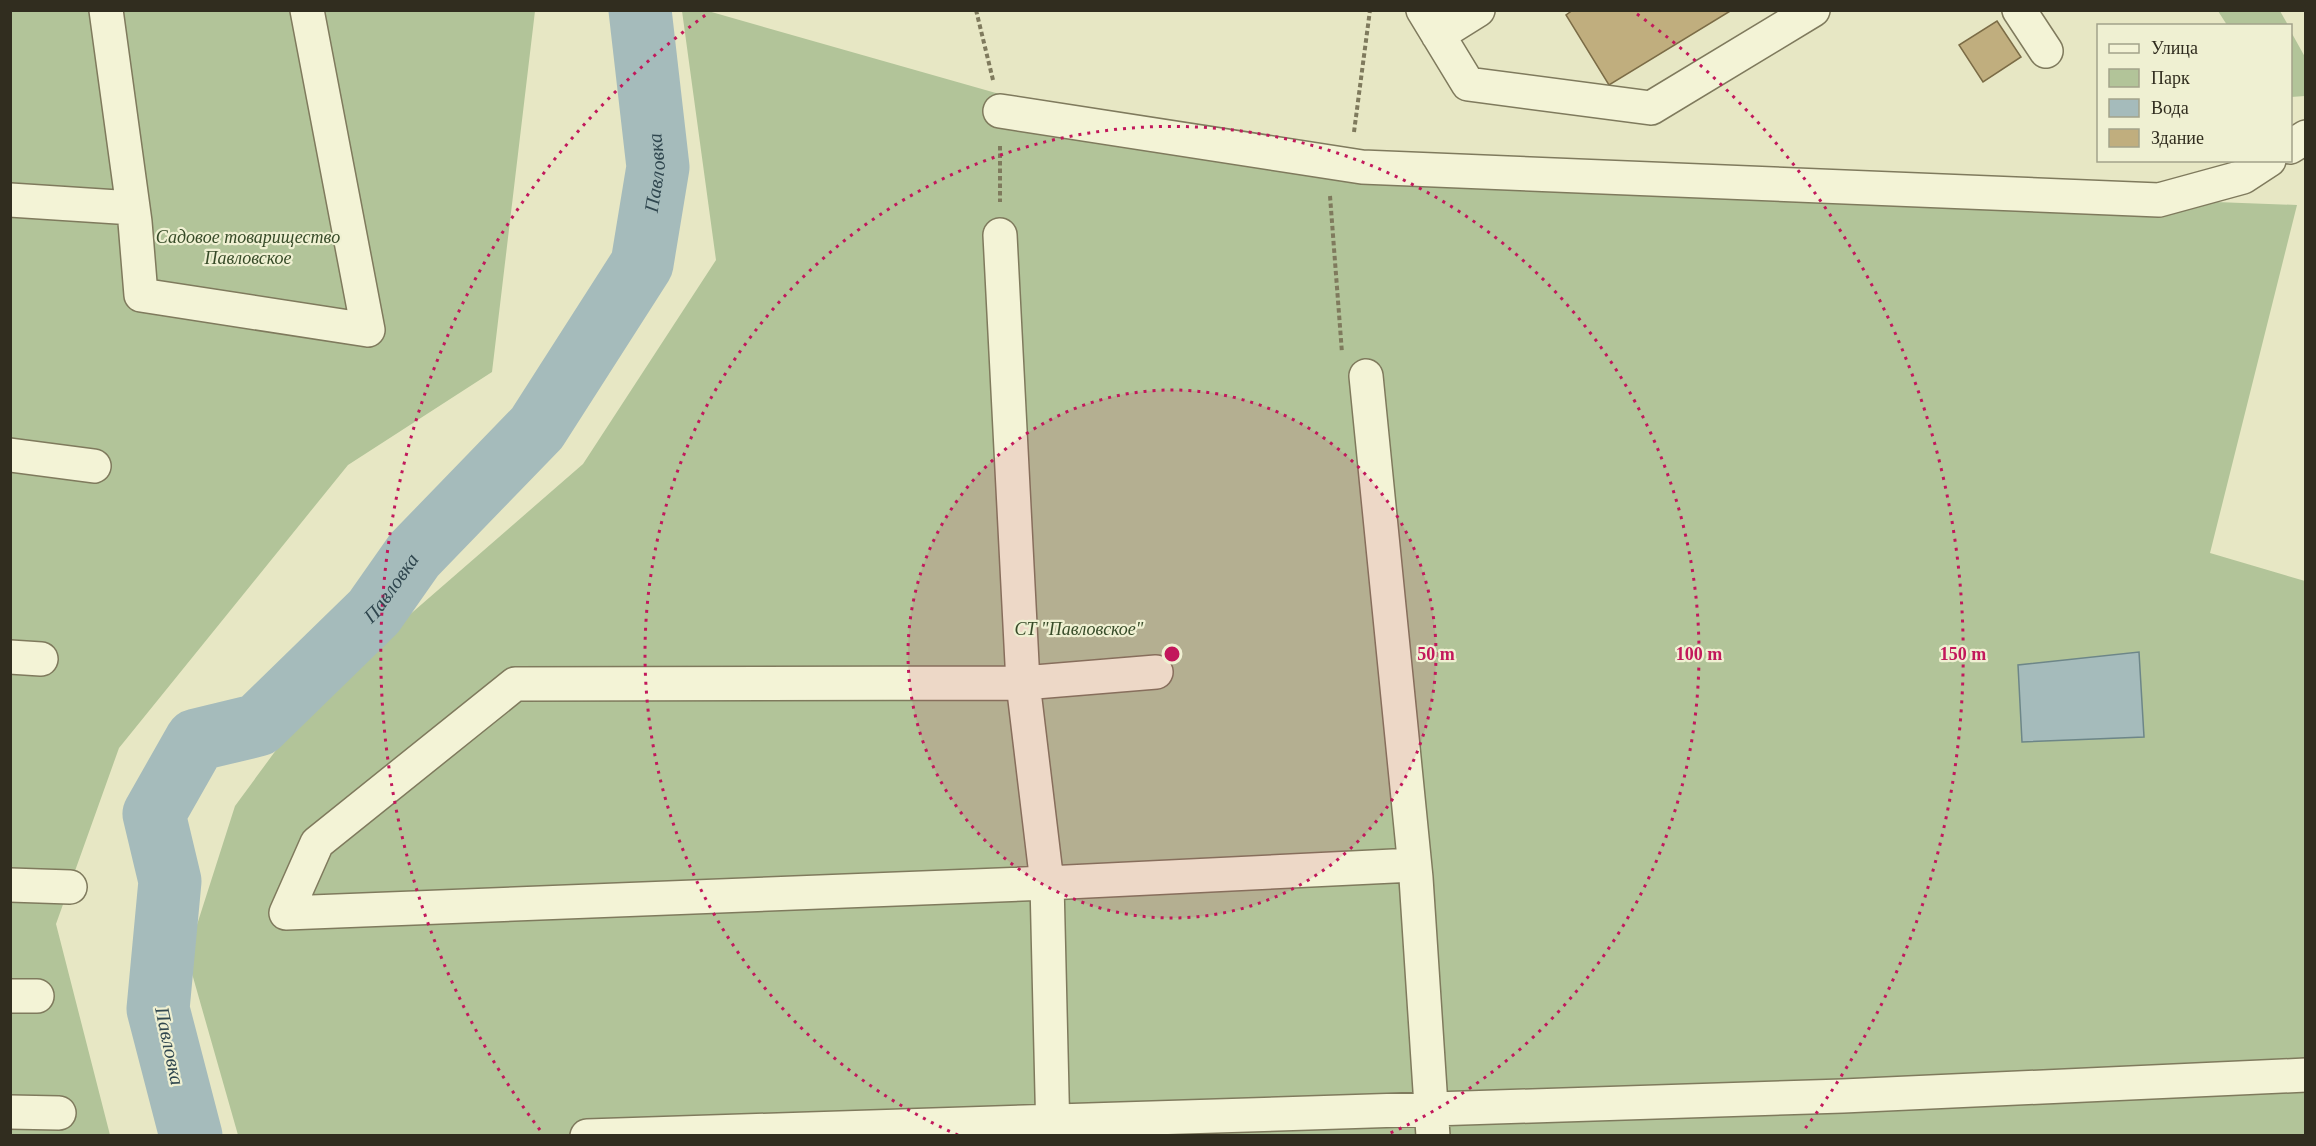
<svg xmlns="http://www.w3.org/2000/svg" width="2316" height="1146" font-family="'Times New Roman',serif">
	<rect width="100%" height="100%" fill="#e7e7c4"/>
	<path fill="#b2c499" d="M10,11H535L492,372L348,465L119,748L56,924L110,1135H11Z
		M682,11H708L1010,97L1358,170L2297,205L2210,553L2305,581V1135H238L187,956L235,806L315,697L583,464L716,260Z
		M2218,11H2280L2288,25H2227Z
		M2290,30L2305,57V96L2291,97Z"/>
	<path fill="#a5bbbb" stroke="#6d8688" stroke-width="1.5" d="M2139,652L2144,737L2022,742L2018,665Z"/>
	<g fill="none" stroke-linecap="round" stroke-linejoin="round">
		<path stroke="#a5bbbb" stroke-width="63" id="s1" d="M191,1136L158,1009L170,881L154,814L196,740L258,725L374,612L414,555L537,428L642,264L658,167L640,10"/>
	</g>
	<path fill="#c0ae7e" stroke="#7b6c46" stroke-width="1.5" d="M1573,10H1732L1609,85L1566,15Z
		M1997,21L2021,57L1983,82L1959,45Z"/>
	<g fill="none" stroke-linecap="round" stroke-linejoin="round">
		<defs>
			<path id="minor" d="M106,10L135,222L141,295L368,330L307,10
				M1423,10L1468,84L1651,108L1813,10
				M2019,10L2046,51
				M1438,35L1478,10
				M1000,111L1362,167L2159,200L2243,177L2269,160
				M2290,147L2306,137
				M10,200L133,208
				M1000,235L1023,683L1047,883L1053,1136
				M1366,376L1416,878L1433,1136
				M10,455L94,466
				M10,657L41,659
				M1156,672L1023,683L515,684L317,843L286,913L1047,883L1414,865
				M10,885L70,887
				M10,996H37
				M10,1112L59,1113
				M587,1136L1843,1096L2306,1075"/>
		</defs>
		<use href="#minor" stroke="#7f7a5d" stroke-width="36"/>
		<path stroke="#7f7a5d" stroke-width="4" stroke-dasharray="4.5 3" stroke-linecap="butt" d="M976,10L993,80
			M1354,132L1370,10
			M1000,146V202
			M1330,196L1342,353"/>
		<use href="#minor" stroke="#f3f3d6" stroke-width="33"/>
	</g>
	<circle cx="1172" cy="654" r="264" fill="#c2185b" fill-opacity=".12"/>
	<g fill="none" stroke="#c2185b" stroke-width="3" stroke-dasharray="3 6">
		<circle cx="1172" cy="654" r="264"/>
		<path d="M958 1135A527 527 0 1 1 1386 1135"/>
		<path d="M540 1130A791 791 0 0 1 707 14M1637 14A791 791 0 0 1 1804 1130"/>
	</g>
	<g text-anchor="middle" stroke-width="4.5" stroke-linejoin="round" paint-order="stroke">
		<g font-size="18" font-style="italic" fill="#374b28" stroke="#eff0d2">
			<text x="248" y="243">Садовое товарищество<tspan x="248" dy="21">Павловское</tspan></text>
			<text x="1079" y="635">СТ "Павловское"</text>
		</g>
		<g font-size="20" font-style="italic" fill="#30474f" stroke="#eff0d2">
			<text dy="7" stroke="none"><textPath href="#s1" startOffset="1173">Павловка</textPath></text>
			<text dy="7" stroke="none"><textPath href="#s1" startOffset="669">Павловка</textPath></text>
			<text transform="translate(170 1046) rotate(78)" y="7">Павловка</text>
		</g>
	</g>
	<circle cx="1172" cy="654" r="9" fill="#c2185b" stroke="#eff0d2" stroke-width="3"/>
	<g font-size="18" text-anchor="middle" font-weight="bold" fill="#c2185b" stroke="#eff0d2" stroke-width="4.5" stroke-linejoin="round" paint-order="stroke">
		<text x="1436" y="660">50 m</text>
		<text x="1699" y="660">100 m</text>
		<text x="1963" y="660">150 m</text>
	</g>
	<rect width="2316" height="1146" fill="none" stroke="#312d1f" stroke-width="24"/>
	<rect x="2097" y="24" width="195" height="138" fill="#eff0d2" stroke="#a3a28a" stroke-width="1.5"/>
	<rect x="2109" y="44" width="30" height="9" fill="#f3f3d6" stroke="#a3a28a" stroke-width="1.5"/>
	<text x="2151" y="54" font-size="18" fill="#312d1f">Улица</text>
	<rect x="2109" y="69" width="30" height="18" fill="#b2c499" stroke="#a3a28a" stroke-width="1.5"/>
	<text x="2151" y="84" font-size="18" fill="#312d1f">Парк</text>
	<rect x="2109" y="99" width="30" height="18" fill="#a5bbbb" stroke="#a3a28a" stroke-width="1.5"/>
	<text x="2151" y="114" font-size="18" fill="#312d1f">Вода</text>
	<rect x="2109" y="129" width="30" height="18" fill="#c0ae7e" stroke="#a3a28a" stroke-width="1.5"/>
	<text x="2151" y="144" font-size="18" fill="#312d1f">Здание</text>
</svg>
